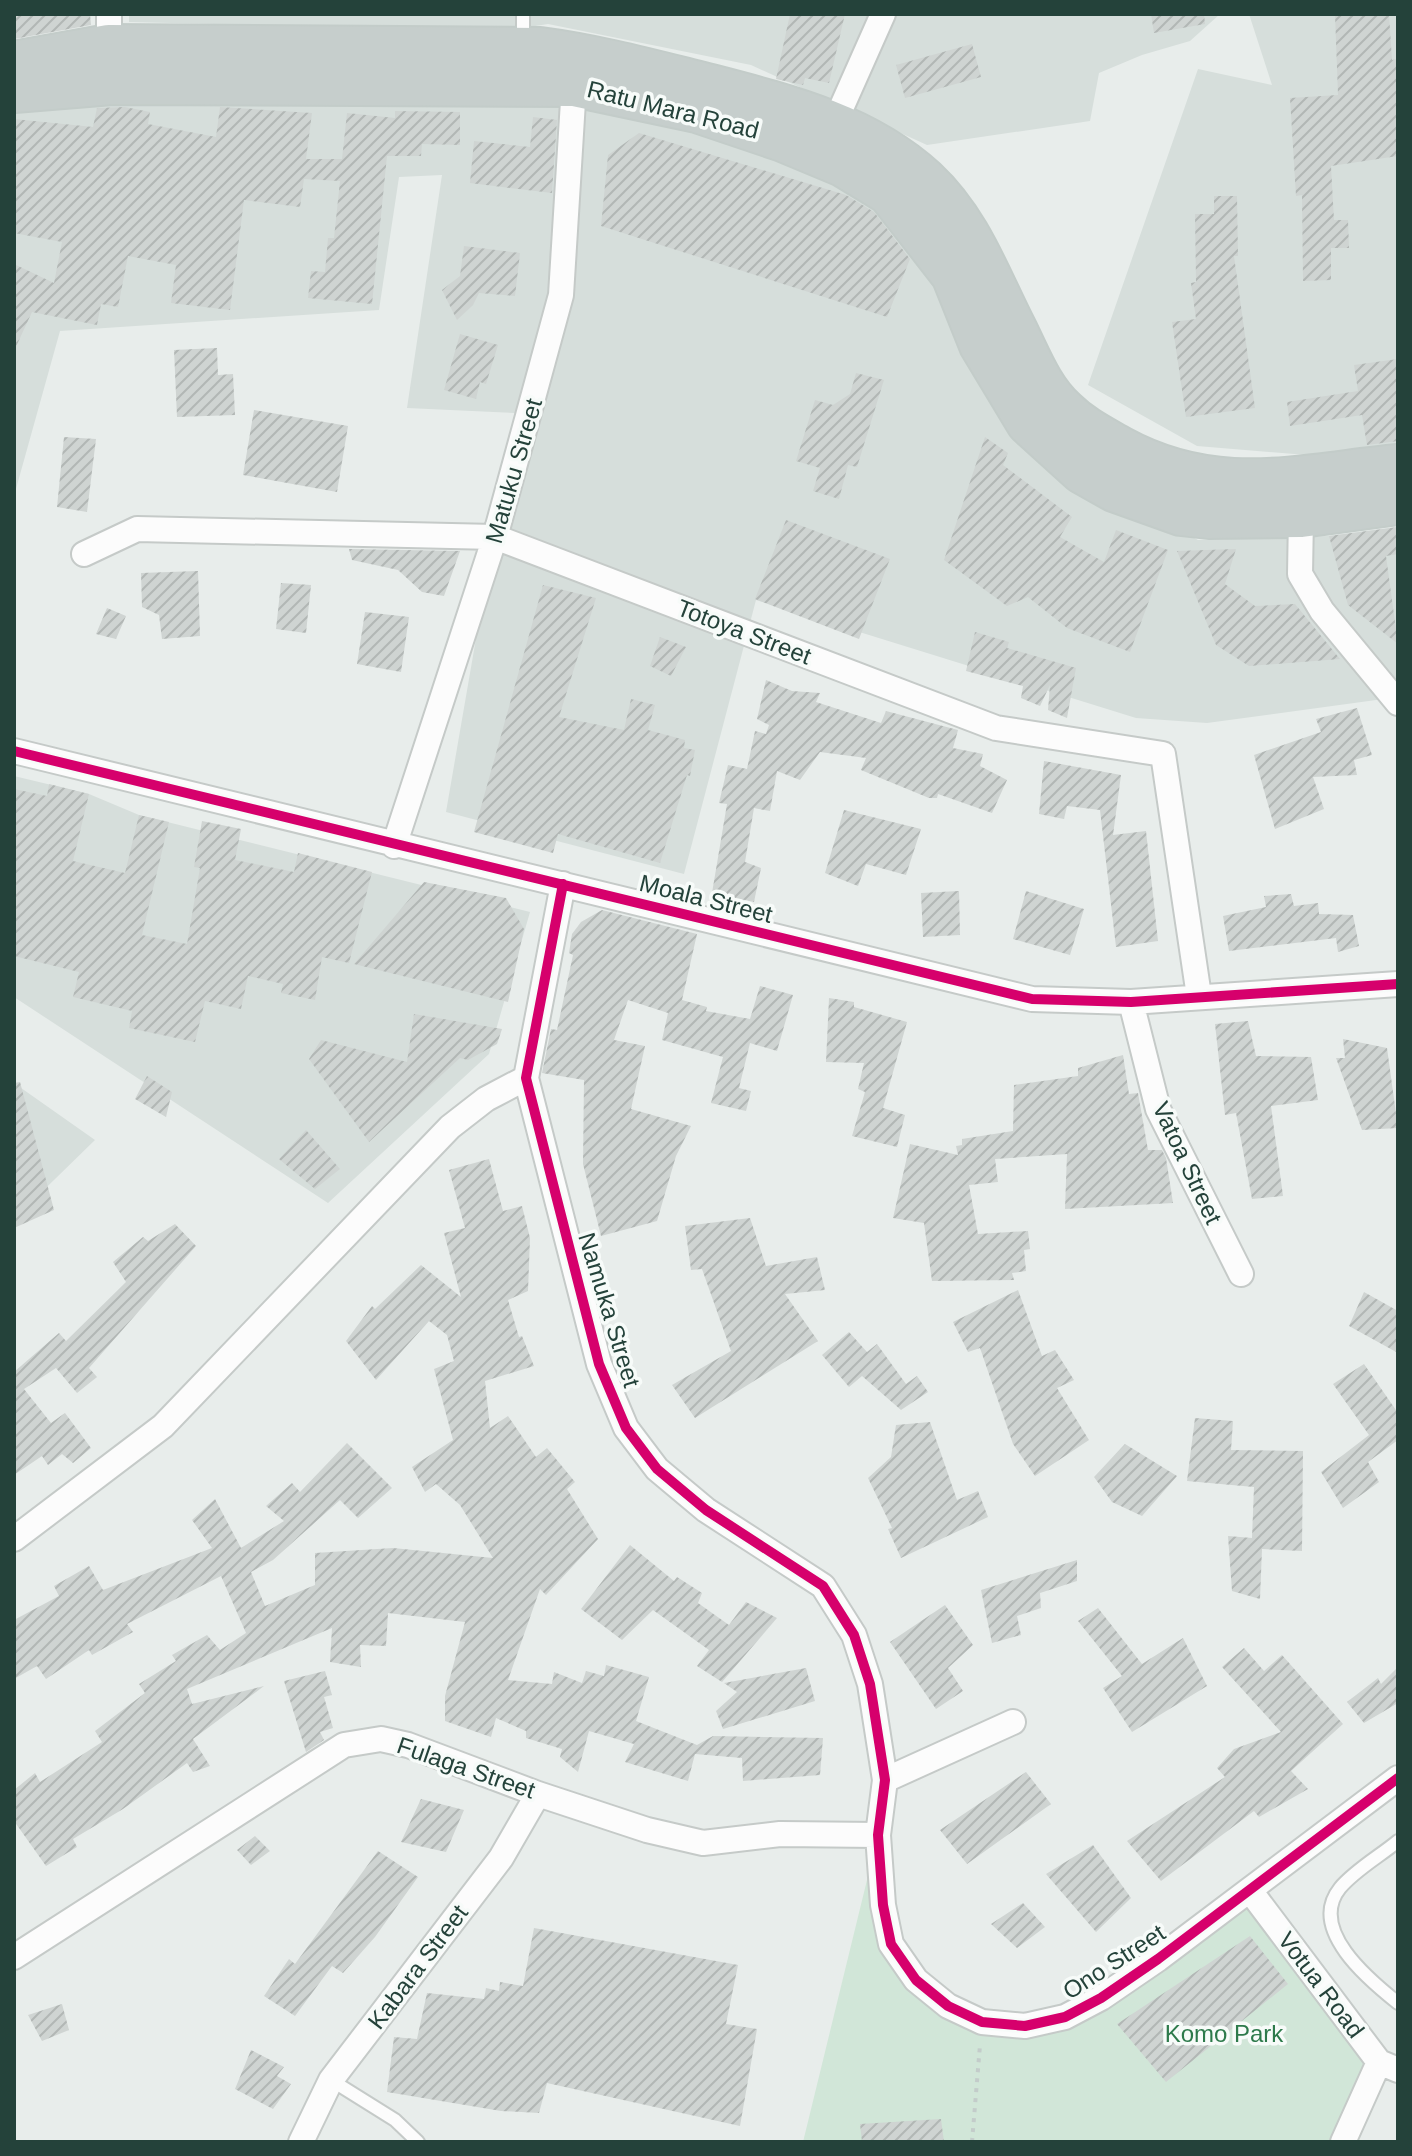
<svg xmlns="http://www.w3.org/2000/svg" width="1412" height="2156" font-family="Helvetica,sans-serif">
	<defs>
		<pattern id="building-hatch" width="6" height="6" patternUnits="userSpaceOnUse" patternTransform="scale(2)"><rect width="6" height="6" fill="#cfd4d2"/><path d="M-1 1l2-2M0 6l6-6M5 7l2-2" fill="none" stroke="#b2b7b5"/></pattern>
	</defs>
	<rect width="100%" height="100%" fill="#e8edeb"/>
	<path fill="#d6dedb" d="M129,14H1220L1190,41L1142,55L1099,73L1090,121L927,145L751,65L548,24L503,31L129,22Z
		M1249,14H1398V454L1355,459L1197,446L1088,385L1198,69L1272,85Z
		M143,92L685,108L887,202L1087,479L1198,540L1329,536L1398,527V697L1207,723L1136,718L756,600L684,874L446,812L515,413L407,408L442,175L399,177L379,310L60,331L14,496V111Z
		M14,776L89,794L139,815L530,912L489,1054L328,1203L14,997Z
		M14,1083L95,1140L14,1219Z"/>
	<path fill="#d1e6d8" d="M878,1835L884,1945L949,2005L1046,2015L1257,1891L1375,2061L1341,2142H803Z"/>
	<path fill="url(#building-hatch)" d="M14,14H90L91,25L14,39Z
		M790,14H845L829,83L805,78L803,85L776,79Z
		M1151,14H1204L1205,24L1154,33Z
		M1335,14H1389L1392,60L1398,59V156L1331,166L1334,220H1348L1349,248H1331V280L1303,281L1302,195L1296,196L1290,98L1338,95Z
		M972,44L981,77L905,98L896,65Z
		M125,107L150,112L148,124L216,137L220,107L312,113L306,159H342L347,113L395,118V111L460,112V145L422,144L421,156H387L372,304L308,298L311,271L325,272L328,238H334L340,181L304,179L300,207L244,200L230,310L171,303L176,265L128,256L118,307L101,304L97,325L32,312L14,351V264L54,283L62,242L14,233V119L93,127L97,108Z
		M533,117L557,120L552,193L470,183L474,141L530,147Z
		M639,133L846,195L874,212L910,259L887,317L601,226L608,155Z
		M1214,196H1237L1238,256H1234L1255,408L1186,417L1172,322L1196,319L1191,283L1196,282L1195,214H1214Z
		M464,246L520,253L515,296L479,293L473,305L457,320L442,290L460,276Z
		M460,334L498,345L486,384L480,382L476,399L444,390Z
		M217,348L218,375L233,374L235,415L177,417L174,350Z
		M1398,359V441L1367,445L1362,415L1290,426L1287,402L1358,391L1354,365Z
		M856,373L884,380L857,467L848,465L839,499L813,491L820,468L796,461L815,400L833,405L850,394Z
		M254,410L348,426L337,492L243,475Z
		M64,437L96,439L87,512L57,507Z
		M985,437L1008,453L1003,465L1072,517L1060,537L1104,562L1116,530L1168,550L1130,652L1067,628L1028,597L1007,606L944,560Z
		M786,520L890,559L859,639L755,599Z
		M1398,527V554L1386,556L1398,644L1348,605L1329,536Z
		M349,549L460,551L444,596L422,592L398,570L352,560Z
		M1236,549L1225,584L1255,606L1295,604L1340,659L1249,666L1216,645L1177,551Z
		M198,571L200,636L162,639L159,615L142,607L141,573Z
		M281,583L311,585L306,633L276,629Z
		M543,585L596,598L559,717L624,730L631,699L655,705L648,730L685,740L684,748L695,750L690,776L687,775L660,863L558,834L553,853L474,832Z
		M107,608L126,616L116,639L96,634Z
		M365,612L409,617L401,672L357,664Z
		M975,632L1009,642L1007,648L1076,668L1067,718L1048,710L1050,685L1040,706L1021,698L1023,686L966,671Z
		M660,637L686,647L671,676L650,666Z
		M766,680L792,691L820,693L816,702L881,723L886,711L958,730L953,748L983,754L980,766L1007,780L992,813L938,794L937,798H929L861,770L866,758L820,752L800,780L777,771L770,811L754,808L745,862L761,868L754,902L712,893L727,804L719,803L728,765L747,769L755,731L766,734L769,725L757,719Z
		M1357,708L1372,755L1354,760L1357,775L1313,777L1324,809L1275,829L1254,755L1321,732L1316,719Z
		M1044,761L1121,775L1113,835L1146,831L1158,941L1116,947L1100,810L1067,806L1064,819L1039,814Z
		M49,784L89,794L73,861L125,873L139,815L169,822L142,935L187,944L200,868L194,867L202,821L241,829L235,860L294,872L298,853L372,872L349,963L322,957L315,1000L281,993L283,984L248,976L241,1009L205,1001L195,1042L129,1028L132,1011L73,997L79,972L14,956V789L47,796Z
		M844,810L921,829L906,875L866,864L858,886L825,873Z
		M424,882L506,898L524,929L508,1002L354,964Z
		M959,891L960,935L923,937L921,893Z
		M1026,891L1084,909L1070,955L1013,939Z
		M1291,894L1294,906L1318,903L1319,914L1353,915L1359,946L1338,952L1336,938L1229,951L1223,916L1266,907L1264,896Z
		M602,910L697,934L682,1000L707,1007L706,1011L750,1019L760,986L793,995L777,1051L750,1043L739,1088L751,1091L746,1111L711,1103L723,1057L662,1040L668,1013L628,1000L614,1040L645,1046L631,1109L691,1126L676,1156L657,1221L601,1236L583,1164L584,1080L542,1073L551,1029L557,1030L573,955L569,953L572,934L581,922Z
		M829,998L854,1002V1007L907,1022L883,1108L905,1115L897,1147L852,1136L865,1092L858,1089L864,1063L826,1062Z
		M414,1014L502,1029L497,1044L468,1060L460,1058L369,1142L309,1059L321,1040L407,1062Z
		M1248,1021L1256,1056L1311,1057L1318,1100L1271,1106L1283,1196L1252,1199L1236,1113L1225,1115L1215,1024Z
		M1343,1039L1387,1048L1398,1128L1362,1130L1336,1058H1345Z
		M1123,1055L1129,1094L1138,1093L1148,1150H1162L1166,1158L1173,1203L1065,1209L1067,1154L995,1159L998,1182L969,1185L978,1234L1028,1231L1030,1249L1024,1250L1026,1271L1012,1273L1014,1280L932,1281L924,1223L893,1218L910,1144L958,1155L956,1146L962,1145V1139L1013,1131L1014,1085L1078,1076V1068Z
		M147,1076L172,1092L166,1117L135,1099Z
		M20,1082L54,1210L14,1228V1083Z
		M306,1130L340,1169L315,1189L279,1159Z
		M489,1159L503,1211L522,1206L530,1238L528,1291L508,1300L519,1337L522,1336L534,1366L485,1381L490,1428L508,1416L536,1457L547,1448L575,1482L567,1489L598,1539L546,1595L540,1589L508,1680L552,1684L554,1672L582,1683L586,1671L604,1676L606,1665L649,1677L636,1721L697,1745L713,1736L823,1738L820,1775L743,1781L742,1758L695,1754L688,1781L625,1762L634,1744L589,1731L578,1772L560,1757L562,1749L526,1738V1731L496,1718L491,1737L445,1721V1696L465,1622L388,1613L386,1646L360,1645L361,1667L330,1662L332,1628L187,1689L192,1704L264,1686L193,1739L210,1766L193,1772L187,1763L123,1809L73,1839L77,1847L46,1866L14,1821V1790L35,1773L40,1782L102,1742L95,1731L145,1693L139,1684L176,1661L172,1655L207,1635L220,1650L246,1633L221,1576L127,1624L133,1632L92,1655L89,1650L46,1679L37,1666L14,1679V1620L59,1596L54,1586L89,1566L103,1590L212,1548L192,1520L215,1499L241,1548L284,1521L266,1506L292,1483L300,1492L347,1443L392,1488L358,1518L340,1500L273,1560L251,1572L265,1606L315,1585V1553L393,1548L493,1558L460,1505L436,1484L425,1492L412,1467L453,1440L434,1369L454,1361L447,1335L429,1321L376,1380L346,1341L372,1306L375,1309L421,1265L461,1297L444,1233L465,1228L449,1170Z
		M750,1218L766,1266L817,1257L825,1290L785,1294L818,1341L695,1418L672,1385L731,1351L702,1269L691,1270L685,1226Z
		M175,1224L196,1246L89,1368L97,1377L77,1393L56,1368L24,1389L51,1423L65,1413L91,1448L73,1463L62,1454L48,1465L42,1456L14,1475V1372L59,1333L66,1341L126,1282L113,1262L143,1237L148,1241Z
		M1018,1290L1042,1356L1055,1350L1074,1380L1057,1388L1089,1440L1035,1476L1013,1444L980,1348L968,1352L953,1322Z
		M1364,1292L1398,1311V1353L1349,1326Z
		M849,1332L867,1352L877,1344L906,1384L917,1376L928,1392L901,1410L862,1376L849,1387L822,1355Z
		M1364,1364L1398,1413V1440L1368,1462L1379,1482L1343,1508L1321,1472L1369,1435L1333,1384Z
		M1195,1418L1233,1421L1231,1450L1303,1451L1302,1551L1262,1549L1260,1599L1232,1591L1228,1536L1252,1538L1254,1487L1187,1481Z
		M930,1422L957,1500L978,1491L988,1517L901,1558L888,1529L892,1528L868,1478L891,1457L896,1425Z
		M1125,1444L1177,1476L1142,1516L1112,1502L1094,1477Z
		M630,1545L674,1581L677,1577L702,1593L698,1603L729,1625L746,1602L777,1618L722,1682L697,1666L709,1650L653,1610L622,1640L581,1609Z
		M1077,1560V1581L1040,1593L1041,1608L1017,1616L1021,1635L992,1643L981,1590Z
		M945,1605L973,1645L948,1668L963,1691L936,1709L890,1642Z
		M1098,1608L1142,1664L1183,1638L1207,1686L1132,1732L1103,1688L1122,1676L1078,1621Z
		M1244,1648L1264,1671L1282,1655L1343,1724L1291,1771L1308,1789L1259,1817L1254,1811L1161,1881L1127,1841L1225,1777L1217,1768L1234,1749L1281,1732L1222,1667Z
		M1398,1667V1703L1364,1723L1347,1702L1378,1678L1381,1684Z
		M806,1668L815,1701L723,1729L716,1711L737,1692L724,1683Z
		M325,1671L332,1695L324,1697L333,1728L320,1732L324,1740L306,1752L284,1681Z
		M1026,1772L1051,1804L967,1864L940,1830Z
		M421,1799L464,1810L446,1852L401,1842Z
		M255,1836L270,1851L251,1865L237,1850Z
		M1093,1845L1131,1898L1096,1932L1046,1874Z
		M378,1851L418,1877L375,1937L343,1973L332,1966L295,2016L264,1996L289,1959L295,1964Z
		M1023,1903L1045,1927L1017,1948L991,1924Z
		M534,1928L738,1965L726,2024L757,2029L740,2126L547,2083L539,2113L501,2111L387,2092L394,2037L417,2039L427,1993L484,1999L486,1988L499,1991L500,1982L523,1986Z
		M1250,1936L1288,1984L1166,2082L1117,2024Z
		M62,2004L69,2030L42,2041L28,2015Z
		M251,2050L284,2067L277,2076L291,2084L273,2109L235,2089Z
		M941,2119L944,2142H862L860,2124Z"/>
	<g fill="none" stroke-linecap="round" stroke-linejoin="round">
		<defs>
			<path id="service" d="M523,42V14
				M1398,1841C1380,1856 1355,1870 1340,1888C1307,1929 1369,1980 1398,2003
				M331,2080L395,2120L418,2142"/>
			<path id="minor" d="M109,14V46
				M835,122L883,14
				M1301,516L1300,574L1322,611L1398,703
				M84,554L137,529L495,537L996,728L1163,754L1199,996
				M14,751L1032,999L1131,1002L1398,984
				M394,846L495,537L561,295L574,85
				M563,884L526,1078L599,1364L626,1428L657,1469L706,1510L823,1586L854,1635L870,1684L885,1780L878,1835L883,1905L891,1944L916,1980L948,2006L982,2022L1025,2026L1065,2017L1101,1998L1158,1959L1398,1778
				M1131,1002L1158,1109L1241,1274
				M14,1539L163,1426L450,1127L486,1099L526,1078
				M885,1780L1013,1722
				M1251,1892L1379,2062L1398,2070
				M14,1957L344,1745L381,1739L408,1745L538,1794L647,1830L703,1843L780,1834L878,1835
				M301,2142L331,2080L501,1858L538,1794
				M1343,2142L1379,2062"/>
			<path id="trunk" d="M14,63L109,46L540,49C594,56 647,70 699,83C779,104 863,123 925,180C969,221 988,276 1015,329C1029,357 1041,390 1065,411C1081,427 1101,437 1120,448C1215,500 1297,476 1398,466
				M14,91L112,83L574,85L697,111L783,140L843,165L889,193L953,275L981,345L1028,423L1082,472L1114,490L1181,514L1209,517L1301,516L1398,503"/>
		</defs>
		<use href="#service" stroke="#c5cac8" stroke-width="16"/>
		<use href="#minor" stroke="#c5cac8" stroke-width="28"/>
		<use href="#trunk" stroke="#c3ccc9" stroke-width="46"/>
		<path stroke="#c3ccca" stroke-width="4" stroke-dasharray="4 6" stroke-linecap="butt" d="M972,2142L980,2045"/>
		<use href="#service" stroke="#fcfcfc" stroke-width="12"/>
		<use href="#minor" stroke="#fcfcfc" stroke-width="24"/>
		<use href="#trunk" stroke="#c6cecc" stroke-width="42"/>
		<defs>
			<path id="cycleway" d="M14,751L1032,999L1131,1002L1398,984
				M563,884L526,1078L599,1364L626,1428L657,1469L706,1510L823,1586L854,1635L870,1684L885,1780L878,1835L883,1905L891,1944L916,1980L948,2006L982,2022L1025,2026L1065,2017L1101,1998L1158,1959L1398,1778"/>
		</defs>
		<use href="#cycleway" stroke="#f7fbf9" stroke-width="15"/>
		<use href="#cycleway" stroke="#d6006c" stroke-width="10"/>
	</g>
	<g text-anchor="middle" stroke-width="7" stroke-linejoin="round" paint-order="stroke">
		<g font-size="24" fill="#24423a" stroke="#f7fbf9">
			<text transform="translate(673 110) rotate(14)" y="8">Ratu Mara Road</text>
			<text transform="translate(514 471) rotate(-74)" y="8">Matuku Street</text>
			<text transform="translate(744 632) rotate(21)" y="8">Totoya Street</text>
			<text transform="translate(706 899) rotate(14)" y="8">Moala Street</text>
			<text transform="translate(1187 1163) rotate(65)" y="8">Vatoa Street</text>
			<text transform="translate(609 1310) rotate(73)" y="8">Namuka Street</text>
			<text transform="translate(466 1768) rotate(19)" y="8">Fulaga Street</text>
			<text transform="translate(1114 1962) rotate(-33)" y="8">Ono Street</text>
			<text transform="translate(418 1967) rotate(-53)" y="8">Kabara Street</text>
			<text transform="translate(1321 1985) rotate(53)" y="8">Votua Road</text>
		</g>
		<g font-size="24" fill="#2d7a4b" stroke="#f7fbf9">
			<text x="1224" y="2042">Komo Park</text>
		</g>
	</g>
	<rect width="1412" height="2156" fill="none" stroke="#24423a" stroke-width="32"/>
</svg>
